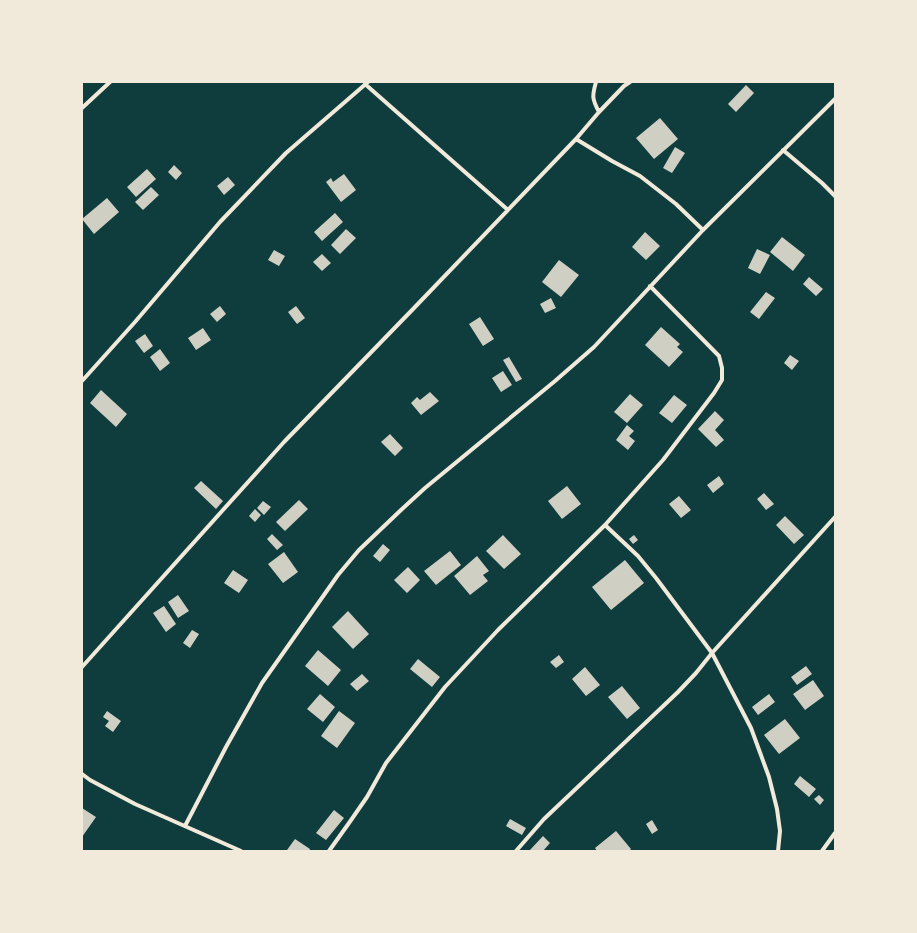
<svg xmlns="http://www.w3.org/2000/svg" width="917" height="933" font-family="'Golos Text',sans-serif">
	<rect width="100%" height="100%" fill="#0f3d3e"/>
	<path fill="#cfcfc3" d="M746,85L754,93L736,112L728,104Z
		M660,118L678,139L654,159L636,138Z
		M675,147L685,153L672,173L663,168Z
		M174,165L182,173L176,180L168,172Z
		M147,169L156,179L136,197L127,187Z
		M344,174L356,190L341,202L326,182L331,178L333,182Z
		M228,177L235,185L224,195L217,186Z
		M151,187L159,195L143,210L135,202Z
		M107,198L119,212L94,234L82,219Z
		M335,213L343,222L322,241L314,232Z
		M346,229L356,238L340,254L331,245Z
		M645,232L660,246L646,260L632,247Z
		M782,237L805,255L793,271L770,252Z
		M757,249L770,255L760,274L748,268Z
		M274,250L285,256L279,266L268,260Z
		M322,254L331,263L322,271L313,262Z
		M559,260L579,275L561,297L542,282Z
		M809,277L823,289L816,296L803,284Z
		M766,292L775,298L759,319L750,312Z
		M551,298L556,308L545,313L540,304Z
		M220,306L226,314L217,322L210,314Z
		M296,306L305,318L297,324L288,312Z
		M480,317L494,339L483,346L469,324Z
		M661,327L680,344L677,347L683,352L669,367L645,345Z
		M203,328L211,340L196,350L188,338Z
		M145,334L153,346L144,353L135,341Z
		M160,349L170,363L160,371L150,357Z
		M790,355L799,361L792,370L784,363Z
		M509,357L522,379L516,382L503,360Z
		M503,371L512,385L501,392L492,378Z
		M101,390L127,414L116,427L90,403Z
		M430,392L439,401L421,415L411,403L417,397L420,400Z
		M630,394L643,405L627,423L614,412Z
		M674,395L687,405L672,423L659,413Z
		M715,411L724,420L715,430L724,440L716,447L698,429Z
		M627,425L634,431L629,436L635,441L628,450L616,440Z
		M390,434L403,448L395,456L381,442Z
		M719,476L724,484L713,493L707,485Z
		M201,481L223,501L216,509L194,488Z
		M567,486L581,504L562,519L548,501Z
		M764,493L774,504L766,510L757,499Z
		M679,496L691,510L681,518L669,504Z
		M299,500L308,509L285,531L276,522Z
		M263,501L271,507L264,515L257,508Z
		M255,509L261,515L255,522L249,516Z
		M785,516L804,535L794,544L776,525Z
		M272,534L283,545L277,550L267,539Z
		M503,535L521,554L504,569L486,551Z
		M634,535L638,540L633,544L629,539Z
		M383,544L390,550L380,562L373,556Z
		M450,551L461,565L436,585L424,571Z
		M284,552L298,572L283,583L268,564Z
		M477,556L489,571L483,575L488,581L470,595L454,576Z
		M625,560L644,583L611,610L592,587Z
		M408,567L420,580L407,593L394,580Z
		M233,570L248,580L239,593L224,583Z
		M178,595L189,611L178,618L168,602Z
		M164,606L176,624L166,632L153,613Z
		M348,611L369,634L353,649L332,627Z
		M192,630L199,634L190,648L183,643Z
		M318,650L341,670L328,686L305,666Z
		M559,655L564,662L556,668L550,662Z
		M418,659L440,677L432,687L410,669Z
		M806,666L812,674L797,685L791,677Z
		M585,667L600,685L586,696L572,679Z
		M362,674L369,681L357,691L350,684Z
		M813,680L824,696L805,710L793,694Z
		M622,686L640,708L627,719L608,697Z
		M320,694L335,707L323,722L307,709Z
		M769,694L775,702L758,715L752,707Z
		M107,711L121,721L113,732L105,726L109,721L103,717Z
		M339,711L355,723L337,748L321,736Z
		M785,719L800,738L779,754L764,735Z
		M800,776L816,789L809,797L794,784Z
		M819,795L824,800L820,805L814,799Z
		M82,808L96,817L82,837Z
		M334,810L344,818L326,840L316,833Z
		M510,819L526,828L522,835L506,826Z
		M652,820L658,830L652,834L646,824Z
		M616,831L631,849L629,851H597L595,848Z
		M543,836L550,843L543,851H531L530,850Z
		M295,839L310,849L309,851L287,850Z"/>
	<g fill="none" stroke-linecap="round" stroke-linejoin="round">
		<path stroke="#f1e9da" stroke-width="4" d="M596,82C592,96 592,99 599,112
			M365,84L508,210
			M82,108L110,82
			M576,139L612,161L640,176L676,204L703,230
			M783,150L822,183L835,196
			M82,381L135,322L220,222L286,153L368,82
			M605,525L638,556L656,578L712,653L751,728L769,777L777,809L780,831L778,851
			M82,667L284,442L415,307L576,139L599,112L624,86L630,82
			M82,774L90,780L135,804L241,851
			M185,826L226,747L262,683L338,575L359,550L401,510L425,488L555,381L594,347L703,230L835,99
			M329,851L349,823L367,797L386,763L445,687L498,630L605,525L663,460L714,393L722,380V368L719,356L650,286
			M516,851L544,819L678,692L696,673L712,653L835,517
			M822,851L835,833"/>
	</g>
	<rect width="917" height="933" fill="none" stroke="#f1e9da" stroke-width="166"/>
</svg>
